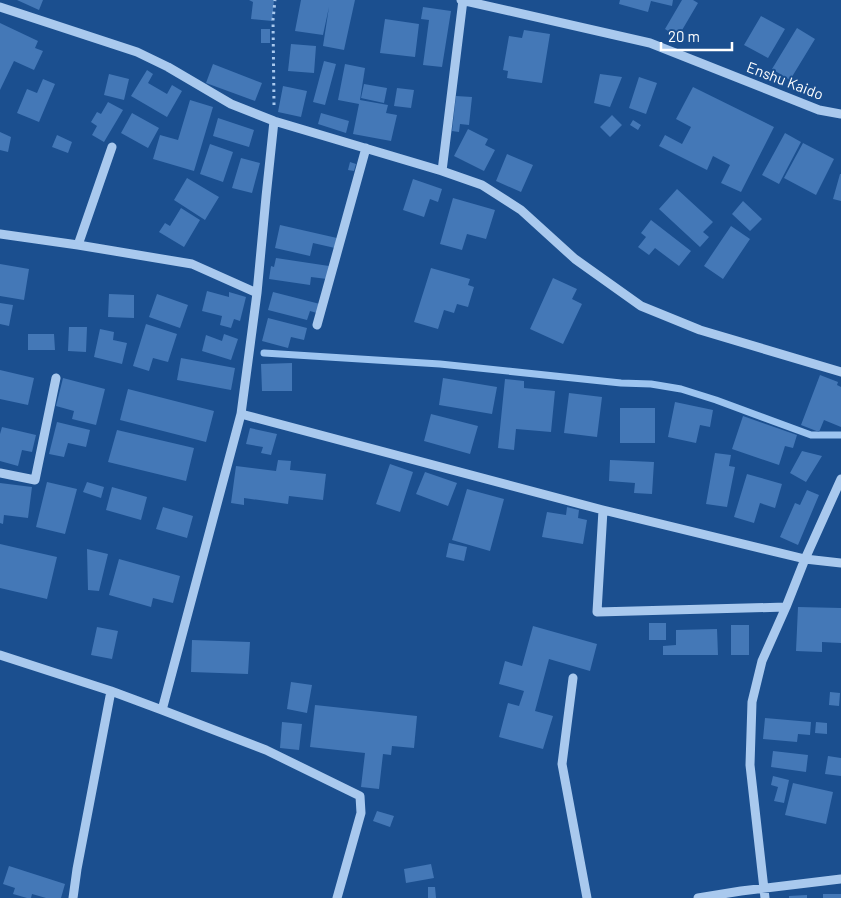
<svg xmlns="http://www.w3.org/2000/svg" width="841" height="898" font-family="Barlow,sans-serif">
	<rect width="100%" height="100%" fill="#1b4f8f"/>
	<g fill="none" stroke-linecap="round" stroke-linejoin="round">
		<path stroke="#9cc4f0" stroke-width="7" d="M264,353L440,364L621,383L651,384L681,389L716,400L811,435H840"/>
	</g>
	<path fill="#4478b7" d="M17,0H43L39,10Z
		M249,0H274L272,21L251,19L253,2Z
		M301,0H355L344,50L323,46L329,7L323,35L295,31Z
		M620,0H673L672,6L651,1L648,12L619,4Z
		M682,0H693L698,3L678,37L665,29Z
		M423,7L451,11L442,67L423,65L429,20L421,19Z
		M761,16L785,29L768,58L744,45Z
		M385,19L419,24L415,57L380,53Z
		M0,23L38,41L35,48L43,51L34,70L14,61L0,90Z
		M797,28L815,39L790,80L772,69Z
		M261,29H270V43H261Z
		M524,30L550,34L542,83L507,78L508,71L503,70L509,36L522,38Z
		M291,44L316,46L314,73L288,71Z
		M324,61L336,64L325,105L313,102Z
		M213,64L262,83L255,101L206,83Z
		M345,64L365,68L360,100L388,105L386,113L397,115L391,141L353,134L359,104L338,100Z
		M147,70L153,74L148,83L167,94L172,85L182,91L167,117L131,96Z
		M109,74L129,79L124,100L104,95Z
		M600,74L622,77L610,107L594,103Z
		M639,77L657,83L646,114L629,108Z
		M43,79L55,84L39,122L17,113L27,89L37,93Z
		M364,84L387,88L384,103L361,98Z
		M283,86L307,91L301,117L278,112Z
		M693,87L774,127L741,192L721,183L730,165L713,156L707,170L659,146L665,135L682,144L691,127L676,119Z
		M397,88L414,90L411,108L394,106Z
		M456,96L472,97L469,125L460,124L459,132L452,131Z
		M190,100L213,107L194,171L153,159L160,135L178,140Z
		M108,102L123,110L104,142L92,135L97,126L91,122L97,112L101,114Z
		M132,113L159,128L148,148L121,133Z
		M321,113L349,121L346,133L318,124Z
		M612,115L622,125L610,137L600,127Z
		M218,118L254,130L249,147L213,136Z
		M633,120L641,125L638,130L630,125Z
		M468,129L488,139L485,145L495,150L484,171L454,156Z
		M0,132L11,137L8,152L0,150Z
		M785,133L801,142L779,184L762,175Z
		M57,135L72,142L68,153L52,147Z
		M803,143L834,159L816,195L784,178Z
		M210,144L233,152L223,182L200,174Z
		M507,154L533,165L521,192L496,181Z
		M241,158L260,163L252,193L232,188Z
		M350,162L356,164L354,171L348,170Z
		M840,174H841V201L833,199Z
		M187,178L219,197L205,220L174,200Z
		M413,179L442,189L438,202L430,199L424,217L403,210Z
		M677,189L713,222L703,232L709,237L700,247L659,209Z
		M453,198L495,210L486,239L467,234L462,250L440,244Z
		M743,201L762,219L750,231L732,214Z
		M181,208L200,220L184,247L159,232L165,223L170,226Z
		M651,220L691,251L679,266L655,248L649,255L638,247L646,237L641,233Z
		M280,225L337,238L335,248L313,243L310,256L275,248Z
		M731,226L750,239L723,279L704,266Z
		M276,258L329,266L327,279L311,277L310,285L269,279L271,266L274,267Z
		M0,264L29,269L24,300L0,296Z
		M431,268L470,279L468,285L474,287L468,307L457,304L454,313L444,310L438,329L414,322Z
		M553,278L577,289L572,299L582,304L563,344L530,329Z
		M207,291L229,297V292L246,297L240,321L234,319L231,328L220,325L222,316L202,311Z
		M273,292L320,304L317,313L310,311L307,320L268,310Z
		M109,294L134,295V318L108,317Z
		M157,294L188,305L180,328L149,317Z
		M0,303L13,305L9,326L0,324Z
		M268,318L307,328L304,340L291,337L288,348L262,341Z
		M146,324L177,334L168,362L153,358L149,371L133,366Z
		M69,327H87L86,352L68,351Z
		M100,329L114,332L113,340L127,343L122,364L94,357Z
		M28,334H54L55,350H28Z
		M224,334L238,339L231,360L202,351L206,335L222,341Z
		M181,358L235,368L231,390L177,380Z
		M292,363V391H262L261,364Z
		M0,370L34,378L28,405L0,399Z
		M820,375L838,382L837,385L841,387V427L824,420L819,432L801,425Z
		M63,378L105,389L96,425L72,419L74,411L56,406Z
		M443,378L497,387L492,414L439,405Z
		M505,379L524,381V388L555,391L551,432L516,429L514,450L498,448Z
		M128,389L214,411L206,442L120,420Z
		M569,393L602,397L597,437L564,433Z
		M675,402L713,410L710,427L700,425L696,443L668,437Z
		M620,408H655V443H620Z
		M431,414L478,426L470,454L424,441Z
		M743,416L797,435L793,448L785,446L779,465L732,449Z
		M57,422L90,430L86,447L68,443L64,457L49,454Z
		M2,427L36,435L32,452L22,450L18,466L0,461V434Z
		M250,428L277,434L271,455L261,453L263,447L246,444Z
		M117,430L194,448L186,481L108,462Z
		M802,451L822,456L806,482L790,473Z
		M715,453L731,455L729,466L735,467L727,507L706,504Z
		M278,460L291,461L290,470L326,474L323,500L289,496L288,504L244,498V505L231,503L236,466L276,471Z
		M610,460L654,462L652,494L634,493L635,483L609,481Z
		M390,464L413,472L400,512L376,504Z
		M425,472L457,483L448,506L416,494Z
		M747,474L782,484L775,508L760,503L754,523L734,517Z
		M47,482L77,489L65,534L36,527Z
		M87,482L104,487L101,498L83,492Z
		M0,483L32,487L28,518L4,515L3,524L0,523Z
		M112,487L147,497L141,520L106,510Z
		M467,489L504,499L490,551L452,540Z
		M807,490L819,495L798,545L780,537L795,503L800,505Z
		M163,507L193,516L187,538L156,529Z
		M567,507L579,510L578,518L587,520L583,544L542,537L547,512L566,515Z
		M449,543L467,547L464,561L446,557Z
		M0,544L57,557L47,599L0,588Z
		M87,549L108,554L99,591L88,590Z
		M119,559L180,576L173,603L153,598L151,607L109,595Z
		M798,607L841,608V643L822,642V652L796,651Z
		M649,623H666V640H649Z
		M731,625H749V655H731Z
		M533,626L597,644L590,671L549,659L535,711L553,716L543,749L499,737L508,703L519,706L524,691L499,684L505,661L522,666Z
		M97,627L118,631L112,659L91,655Z
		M717,629L718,655H663V646L676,645V630Z
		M192,640L250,642L248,674L191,672Z
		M291,682L312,685L307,713L287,709Z
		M830,692L840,693L839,706L829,705Z
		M315,705L417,716L414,748L392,746L391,755L383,754L379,789L361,787L365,753L310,747Z
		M765,718L811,722L810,735L798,734L797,742L763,739Z
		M282,722L302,724L299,750L280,748Z
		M816,722L827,723V734L815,733Z
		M773,751L808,755L806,772L771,767Z
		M828,756L841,758V776L825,774Z
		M773,776L789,780L784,803L774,801L778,787L771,785Z
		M793,783L833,792L826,824L785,815Z
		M377,811L394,816L390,827L373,821Z
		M431,864L434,878L406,883L404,869Z
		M9,866L65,884L61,898H46L32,894L31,898H27L13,894L15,888L3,884Z
		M428,887H435L436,898H428Z
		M823,894H841V898H823Z
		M807,895V898H789V896Z"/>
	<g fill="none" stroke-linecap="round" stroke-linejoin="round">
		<path stroke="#a9c9ee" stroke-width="3" stroke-dasharray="2.5 4" stroke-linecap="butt" d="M274,105L273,20L275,0"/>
		<path stroke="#a9c9ee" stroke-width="9" d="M461,0L650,43L819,110L841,114
			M0,7L137,52L168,67L231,104L274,121L442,171L482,185L521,210L575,259L641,306L700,330L841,372
			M442,171L463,0
			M0,234L78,245L192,264L257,293
			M78,245L112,147
			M317,325L366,148
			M241,414L603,510L805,559L841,563
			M0,473L35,480L56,378
			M603,510L597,612L786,607
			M0,655L111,691L162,710L241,414L257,293L266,197L274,121
			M573,678L562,764L587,898
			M162,710L266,750L360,796L361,813L337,898
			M73,898L77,869L111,691
			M698,898L741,891L841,879
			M765,898L750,765L752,702L762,661L786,607L805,559L841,479"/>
	</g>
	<g text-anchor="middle" stroke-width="4" stroke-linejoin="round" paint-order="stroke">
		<g font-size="15" fill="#fff" stroke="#1b4f8f">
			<text transform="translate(785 81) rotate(21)" y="5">Enshu Kaido</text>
		</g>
	</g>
	<path d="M661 42v8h71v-8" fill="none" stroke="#ffffff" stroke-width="2.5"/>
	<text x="668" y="42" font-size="15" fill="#ffffff" stroke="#1b4f8f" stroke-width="4" paint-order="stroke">20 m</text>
</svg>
